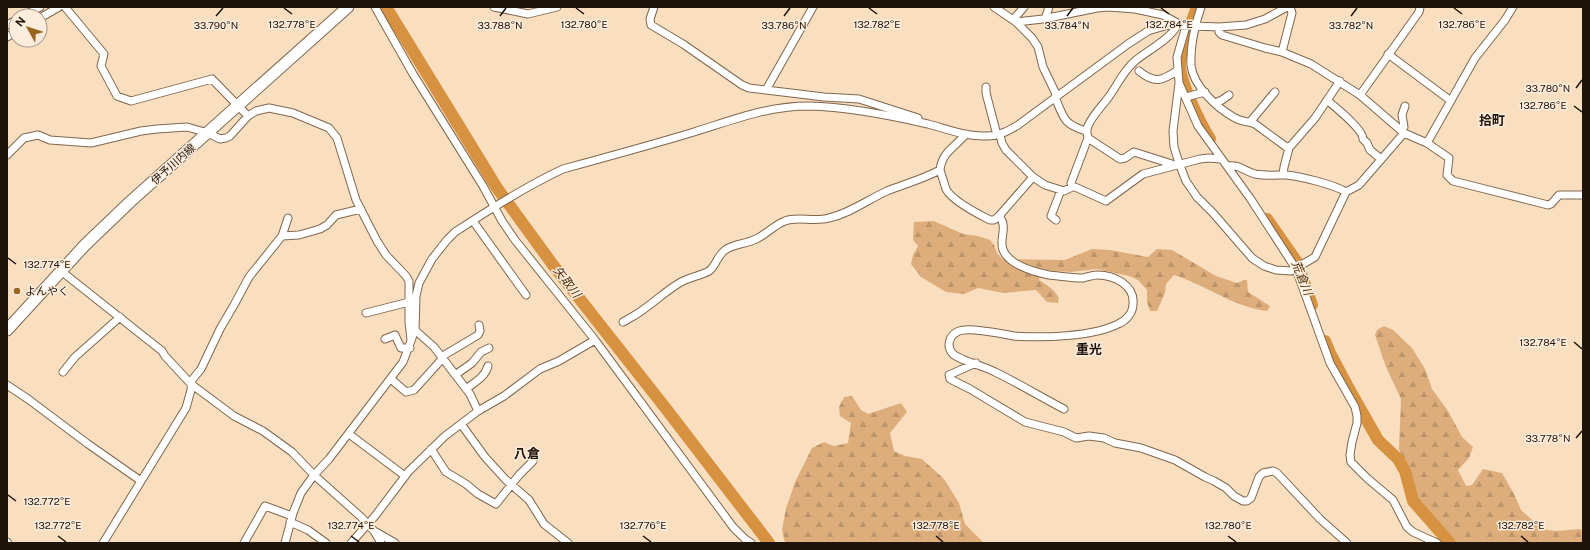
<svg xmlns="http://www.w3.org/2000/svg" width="1590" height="550" font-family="'Public Sans','Noto Sans JP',sans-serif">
	<defs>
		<pattern id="forest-firs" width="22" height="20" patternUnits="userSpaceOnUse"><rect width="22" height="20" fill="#ddae7c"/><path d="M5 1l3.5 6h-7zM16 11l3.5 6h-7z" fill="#bd956a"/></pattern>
	</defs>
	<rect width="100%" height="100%" fill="#fadec0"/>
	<path fill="url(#forest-firs)" d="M934,221L963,234L978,236L990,240L994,245L997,253L1003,259L1065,260L1092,249L1110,250L1148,257L1157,249L1172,250L1216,276L1237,283L1244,280H1247L1248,292L1270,306L1267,311C1233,307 1206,285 1174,275L1166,284L1165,293L1157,311H1150L1147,302V290L1138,280L1129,276L1097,269L1071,272L1041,270L1039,280C1047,285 1055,290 1059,298L1058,303L1047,302L1036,290L1003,293L978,288L964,294L946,292L921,277L911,264L913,255L918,246L913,240L914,222Z
		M1384,326L1393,330L1412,348L1425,369L1432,389L1448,411L1462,437L1473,447L1469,458L1458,470L1466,486L1472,485L1483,469L1502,473L1514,494L1521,510L1539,526L1547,530L1557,531L1581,529L1583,536V543H1448L1422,509L1408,478L1399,449L1401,399L1386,367L1375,335L1377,330Z
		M852,396L861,410L868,414L901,403L907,412L890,433L894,451L905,456L922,459L944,479L959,503L965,524L984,543H785L782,530L786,508L796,480L812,448L824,442L834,446L848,443L851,423L840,416L839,407L844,397Z"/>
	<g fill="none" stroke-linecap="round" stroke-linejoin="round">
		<path stroke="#d69240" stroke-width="12" d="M386,7L497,188L553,265L667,410L769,543
			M1197,7C1192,22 1179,51 1180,66C1181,84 1200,123 1210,139
			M1267,219L1297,262L1312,305
			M1325,341L1330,353L1348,387L1378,440L1398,459L1405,471L1413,501L1450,543"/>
		<defs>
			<path id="street" d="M65,7L104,54L101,66L117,96L131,101L212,79L248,116L256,111L269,108L293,113L329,128L337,138L356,200L377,241L386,255L406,276L409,281V322L411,340
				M375,7L413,74L483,186L502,221L515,240L595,340L733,527L745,539L751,543
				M494,7L528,14L557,7
				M654,7L650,19L651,25L683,44L742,85L749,88L766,90L813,7
				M994,7L1016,22L1032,38L1038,47L1043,67L1057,96
				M1201,7C1195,25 1190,46 1191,65C1193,86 1217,108 1235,118C1242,122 1248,121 1255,124L1285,146L1289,148
				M24,16L40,7
				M40,18L59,7
				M1045,19L1049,7
				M1013,20L1024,7
				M1016,22L1043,19L1097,8L1108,7L1135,9L1163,15L1181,25
				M7,25L16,20
				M1186,26L1177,57L1179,83L1173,131L1174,147L1179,163L1186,181L1197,197L1213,213L1252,258L1264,266L1276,270L1291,271L1315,257L1346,192L1359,185L1404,133
				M1219,27V32L1222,35L1265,48L1282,52L1311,64L1360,95L1404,133L1427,143L1449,158L1447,175L1453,181L1548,205L1551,204L1559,195H1583
				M7,37L16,32
				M1282,52L1292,13L1290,7
				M1388,54L1451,101
				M1139,71C1155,84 1162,81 1178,70
				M1179,83L1198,126L1250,198L1296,269L1330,363L1355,407L1357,416V423L1352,442L1350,455L1351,462L1368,479L1393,500L1407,527L1413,532L1437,543
				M986,87V93L997,135
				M766,90L824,97L859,99L918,118
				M1360,95L1419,12L1420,7
				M1055,97C1064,118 1063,124 1086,131
				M1186,97L1205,92
				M1327,100C1335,107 1363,129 1363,139L1367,143L1370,150L1381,159
				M1215,103L1222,100L1229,95
				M1250,122L1275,92
				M1402,130L1404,127L1402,115L1405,106
				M1000,135L1002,143L1006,150L1033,177L1045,185L1064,191L1072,187H1075L1106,201L1143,174L1200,159L1209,158L1221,159
				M1088,138L1120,159L1125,158L1134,152L1175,165
				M1427,143L1475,58L1505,20L1513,7
				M7,155L24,138L38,135L50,140L91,143L141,131L157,129L187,127L208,133L220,139L226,138L230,136L248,116
				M1227,166C1239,164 1244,171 1255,174C1265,176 1276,175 1286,175C1300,176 1335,185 1346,192
				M940,170C942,152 955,147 966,134
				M1283,175L1284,167L1289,148L1315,118L1340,81
				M1033,177L999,216C1012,231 989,246 1015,263C1025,269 1039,273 1049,275C1060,276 1072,278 1083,278C1088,277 1092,275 1097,275C1114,275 1135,285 1133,304C1133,313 1126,321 1118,324C1093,337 1042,338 1014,336C1002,334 966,326 957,332C949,336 946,347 953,354C961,361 984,366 995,372C1018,383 1041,397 1064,409
				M1072,187L1071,183L1088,138C1087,134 1086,130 1088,126C1092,116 1101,107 1108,98C1117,86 1123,71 1135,61C1147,51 1172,38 1177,25
				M1056,220L1051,216L1061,190
				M473,221L526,295
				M282,236L288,218
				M61,271L162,351L165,356L191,384L234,416L263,431L292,452L314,475L361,517L374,531L381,543
				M366,313L409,302
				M623,322C630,318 638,314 644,309C657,300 667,290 681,282C690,277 700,276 709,271C716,266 717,256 725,250C734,244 746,244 756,239C767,234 774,225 785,221C796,216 815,222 829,218C851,213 867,200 887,191C905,184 923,179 940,170C942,176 944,183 946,189C952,201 978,214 990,220H994L999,216
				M415,330L434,347L470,394L478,411
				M385,339L395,335L401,348H410
				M441,357L478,335L480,331L479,325
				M976,363L949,375L950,379L970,389L1025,422L1064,432L1076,438L1089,436L1104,438L1115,443L1141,448L1175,460L1205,477L1214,481L1226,488L1234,496L1243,501H1247L1251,498L1259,477L1263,473L1273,471L1277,473L1320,519L1347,543
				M63,372L75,357L120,317
				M455,375L472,363L481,352L489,348
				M391,379L406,392L414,390L442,359
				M7,385L28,399L88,444L141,481
				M466,389C475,382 485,377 488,366
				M461,424L485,457L505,479L529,500L544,524L568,543
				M349,434L405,476
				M431,449L446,472L466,484L478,494L496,504L519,475L533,461
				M290,522L308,530L326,543
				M376,532L395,543
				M7,542L8,543
				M103,543L186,408L191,390L192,380L201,369L220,329L234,305L249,277L282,236L299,235L320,229L327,225L336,215L361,209
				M244,543L265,506L292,516
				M285,543L293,513L301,493L314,475L329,459L403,362L415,330L416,296L419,283L432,259L447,240L455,232C490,209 526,186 563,169C607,157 651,145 694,132C733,120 767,106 809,106C849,107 889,115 928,124C947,129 967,137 987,136C999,136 1008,131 1018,125L1128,44L1148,31L1168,25L1219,27L1246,25L1265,19L1287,7
				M351,543L375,516L409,471L445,436L478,411L504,396L540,369L559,361L595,340"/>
			<path id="primary" d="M7,330L85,245L131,201L348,7"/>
		</defs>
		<use href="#street" stroke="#7f674d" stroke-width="9"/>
		<use href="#primary" stroke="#7f674d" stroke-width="13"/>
		<use href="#street" stroke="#fff" stroke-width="7"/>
		<use href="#primary" stroke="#fff" stroke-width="11"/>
	</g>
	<path fill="none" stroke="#1e140a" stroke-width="1.5" d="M284,8L292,14M576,8L584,14M869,8L877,14M1161,8L1169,14M1454,8L1462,14M216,16L223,8M500,16L506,8M784,16L790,8M1067,16L1073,8M1351,16L1357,8M1576,88L1582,80M1574,106L1582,112M8,258L16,264M1574,342L1582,349M1576,438L1582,431M8,495L16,501M58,536L66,542M351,536L359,542M643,536L651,542M936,536L943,542M1228,536L1236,542M1521,536L1528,542"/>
	<circle fill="#9c651f" stroke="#feeddc" stroke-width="1.5" cx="17" cy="291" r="4"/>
	<g text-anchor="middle" stroke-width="3" stroke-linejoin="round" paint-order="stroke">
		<g font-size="11" fill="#1e140a" stroke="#feeddc">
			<text transform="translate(173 164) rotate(-42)" y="4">伊予川内線</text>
		</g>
		<g font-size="11" fill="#1e140a" stroke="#feeddc" text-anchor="start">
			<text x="25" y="295">よんやく</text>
		</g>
		<g font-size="12" font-style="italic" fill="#4d300e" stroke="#feeddc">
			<text transform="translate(1302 278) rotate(68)" y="4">荒倉川</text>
			<text transform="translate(567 282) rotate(52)" y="4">矢取川</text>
		</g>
		<g font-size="13" font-weight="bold" fill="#1e140a" stroke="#feeddc">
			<text x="1492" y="125">拾町</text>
			<text x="1089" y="354">重光</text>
			<text x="527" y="458">八倉</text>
		</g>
	</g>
	<g font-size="10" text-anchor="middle" fill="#1e140a" stroke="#feeddc" stroke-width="3" stroke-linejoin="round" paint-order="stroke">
		<text x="292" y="28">132.778°E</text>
		<text x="584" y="28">132.780°E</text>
		<text x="877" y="28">132.782°E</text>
		<text x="1169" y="28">132.784°E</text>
		<text x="1462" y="28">132.786°E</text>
		<text x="216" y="29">33.790°N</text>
		<text x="500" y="29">33.788°N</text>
		<text x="784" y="29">33.786°N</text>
		<text x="1067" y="29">33.784°N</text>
		<text x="1351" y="29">33.782°N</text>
		<text x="1548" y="92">33.780°N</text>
		<text x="1543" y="109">132.786°E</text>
		<text x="47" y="268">132.774°E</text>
		<text x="1543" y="346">132.784°E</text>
		<text x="1548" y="442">33.778°N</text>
		<text x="47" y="505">132.772°E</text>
		<text x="58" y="529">132.772°E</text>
		<text x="351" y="529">132.774°E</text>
		<text x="643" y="529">132.776°E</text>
		<text x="936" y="529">132.778°E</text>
		<text x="1228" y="529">132.780°E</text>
		<text x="1521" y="529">132.782°E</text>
	</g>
	<rect width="1590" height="550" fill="none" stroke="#1e140a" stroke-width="16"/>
	<g transform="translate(28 28) rotate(309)"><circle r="19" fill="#feeddc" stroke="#a49688"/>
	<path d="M0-3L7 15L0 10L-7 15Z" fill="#9c651f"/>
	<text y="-6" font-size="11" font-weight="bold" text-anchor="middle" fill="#1e140a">N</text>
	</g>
</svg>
